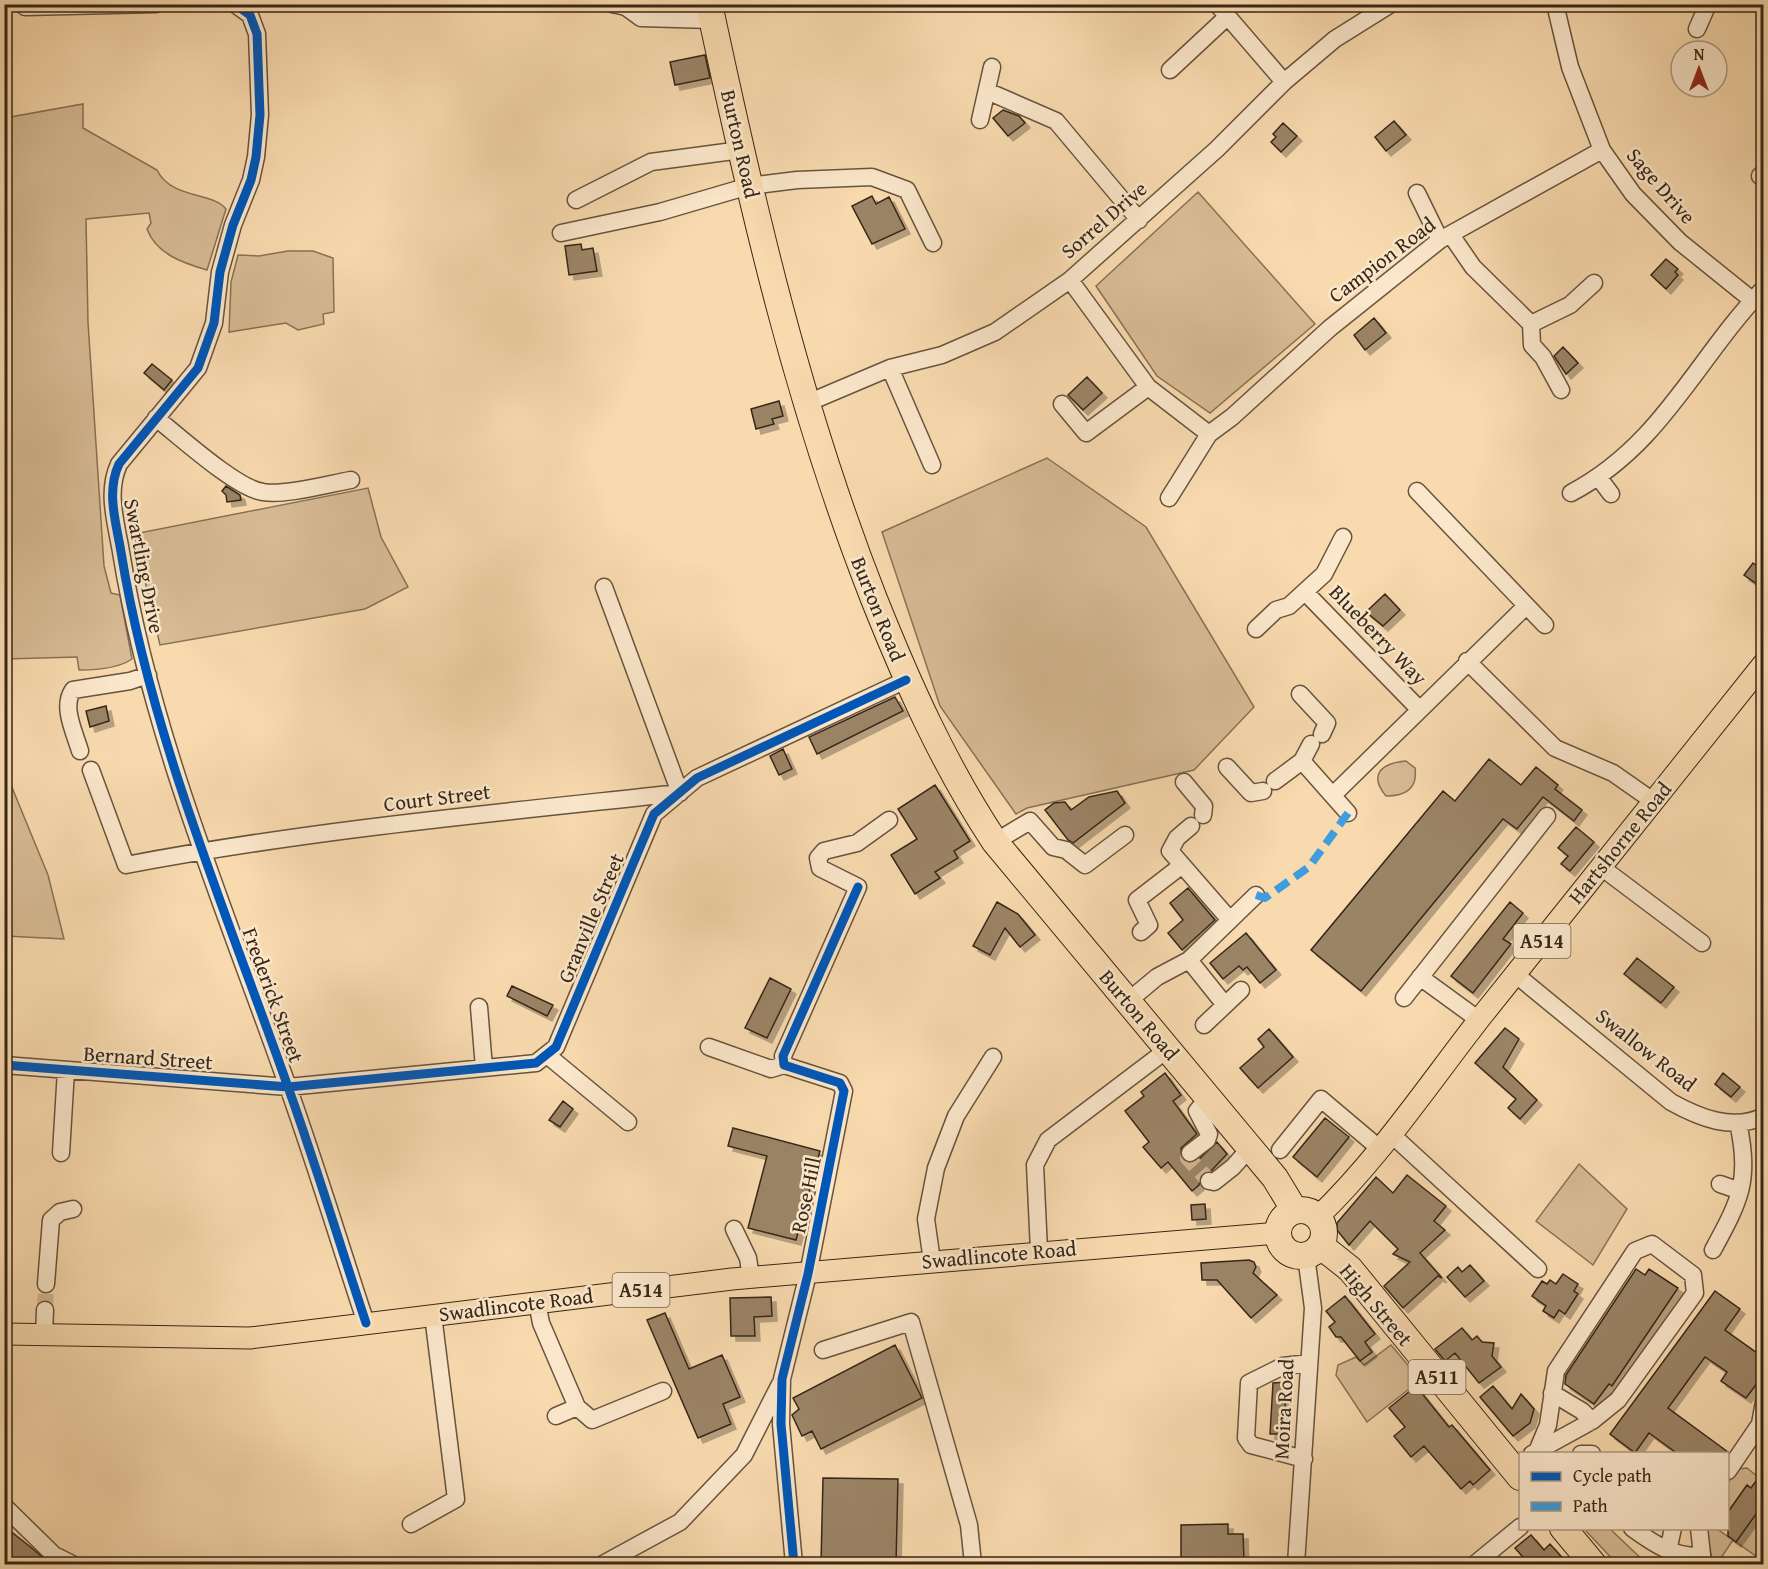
<svg xmlns="http://www.w3.org/2000/svg" width="1768" height="1569" font-family="'Gentium Book Plus',serif">
	<defs>
		<filter id="shadow"><feDropShadow dx="5" dy="5" stdDeviation="0" flood-color="#0004"/></filter>
	</defs>
	<rect width="100%" height="100%" fill="#f9daaf"/>
	<filter id="stains"><feTurbulence type="fractalNoise" baseFrequency=".00333" numOctaves="4"/><feColorMatrix values="0 0 0 0 .2 0 0 0 0 .09 0 0 0 0 .02 0 0 0 .5 -.17"/></filter>
	<radialGradient id="worn" r=".72"><stop offset=".6" stop-color="#630" stop-opacity="0"/><stop offset="1" stop-color="#630" stop-opacity=".3"/></radialGradient>
	<path fill="#d8bc95" stroke="#877256" stroke-width="1.5" d="M83,104V128L157,170C171,199 213,192 226,209L207,270C183,263 156,254 147,229L151,223L149,213L86,219L88,322L104,566L111,593L120,595L132,659C118,669 96,670 79,670L77,657L5,659V118Z
		M1198,192L1315,324L1210,413L1157,376L1096,286Z
		M288,251H313L333,258L334,312L323,314L324,324L298,330L286,323L229,332L231,282L238,255L259,256Z
		M1047,458L1146,527L1254,707L1194,770L1027,808L1016,814L940,706L882,532Z
		M368,488L381,537L408,587L365,609L160,645L134,534Z
		M1406,761L1415,768C1418,789 1405,796 1386,796C1368,774 1382,763 1406,761Z
		M4,768L48,875L64,939L5,936Z
		M1579,1164L1627,1209L1593,1265L1536,1221Z
		M1391,1345L1418,1377V1382L1367,1422L1336,1375L1338,1365L1356,1357L1364,1365Z
		M1747,1468L1763,1481V1497L1747,1485L1728,1512V1483L1737,1469Z
		M1763,1503V1561L1736,1542Z
		M1589,1529H1610L1647,1564H1617L1586,1531Z
		M1706,1529H1717L1733,1540L1719,1561L1712,1559Z"/>
	<path fill="#9b8466" stroke="#362717" stroke-width="1.5" filter="url(#shadow)" d="M705,55L710,78L675,85L670,62Z
		M1003,110L1019,116L1025,123L1008,136L993,118Z
		M1394,121L1406,135L1386,151L1375,137Z
		M1283,123L1297,136L1281,152L1271,142L1276,137L1273,134Z
		M872,196L876,204L889,197L905,229L872,244L852,206Z
		M581,244L582,250L593,248L597,271L569,275L565,246Z
		M1666,259L1678,269L1675,272L1678,275L1666,289L1651,275Z
		M1374,318L1386,333L1365,350L1354,335Z
		M1563,347L1578,363L1566,374L1554,356Z
		M152,364L172,380L164,390L144,373Z
		M1087,377L1102,393L1083,410L1068,395Z
		M779,401L783,416L772,419L774,424L756,429L751,409Z
		M226,486L240,495L241,500L227,502L226,495L222,491Z
		M1753,563L1764,571V589L1744,575Z
		M1385,594L1400,610L1383,626L1366,612Z
		M895,697L903,711L817,754L809,737Z
		M106,706L109,721L90,727L86,711Z
		M783,749L792,769L779,775L770,756Z
		M1489,759L1521,785L1536,767L1558,785L1555,789L1582,810L1574,821L1543,797L1517,829L1503,819L1361,991L1311,950L1443,791L1455,801Z
		M935,785L970,841L954,851L958,858L935,872L940,878L915,894L891,855L917,839L898,809Z
		M1117,791L1125,803L1073,843L1068,840L1045,810L1054,803L1065,802L1071,810L1089,797Z
		M1576,827L1594,842L1570,871L1561,864L1568,856L1558,848Z
		M1188,888L1215,920L1182,950L1168,933L1183,920L1170,903Z
		M997,902L1018,914L1035,935L1020,947L1005,928L990,955L973,946Z
		M1510,902L1523,913L1503,939L1511,944L1473,993L1451,976Z
		M1246,933L1276,970L1260,983L1247,967L1243,970L1239,966L1223,979L1210,963Z
		M1637,958L1674,987L1661,1003L1624,974Z
		M770,978L791,989L767,1038L745,1028Z
		M512,986L553,1005L547,1016L507,996Z
		M1505,1028L1519,1039L1503,1067L1537,1100L1520,1119L1508,1108L1516,1099L1475,1063Z
		M1269,1029L1293,1057L1258,1088L1240,1068L1264,1047L1258,1039Z
		M1165,1073L1181,1095L1173,1101L1197,1134L1181,1148L1182,1160L1191,1163L1196,1162L1217,1142L1227,1154L1211,1171L1202,1174L1199,1185L1192,1191L1168,1162L1161,1168L1143,1147L1149,1142L1125,1111L1144,1096L1141,1092Z
		M1723,1073L1740,1087L1731,1097L1715,1084Z
		M563,1101L573,1109L560,1127L549,1120Z
		M1325,1118L1349,1137L1317,1177L1293,1157Z
		M733,1128L820,1151L796,1240L748,1228L767,1156L728,1146Z
		M1407,1175L1446,1206L1434,1221L1445,1230L1420,1253L1442,1278L1438,1276L1403,1308L1384,1286L1410,1262L1393,1254L1398,1249L1370,1221L1349,1245L1337,1230V1223L1376,1177L1393,1193Z
		M1205,1204L1206,1219L1192,1220L1191,1205Z
		M1249,1260L1254,1262L1256,1267L1253,1273L1277,1295L1251,1318L1217,1280H1202L1201,1263Z
		M1470,1265L1484,1281L1465,1297L1447,1277L1458,1267L1462,1272Z
		M1636,1269L1645,1275L1649,1269L1678,1288L1612,1386L1609,1384L1594,1404L1565,1384L1566,1375Z
		M1563,1274L1578,1284L1574,1291L1578,1294L1565,1314L1559,1310L1554,1318L1543,1311L1546,1306L1532,1296L1542,1281L1547,1284L1550,1280L1556,1284Z
		M1715,1291L1740,1309L1725,1330L1764,1358V1374L1746,1398L1721,1381L1727,1372L1705,1357L1668,1408L1728,1452L1678,1454L1649,1433L1635,1453L1610,1434Z
		M1345,1296L1375,1334L1365,1342L1372,1352L1360,1361L1341,1337H1336L1329,1327L1335,1322L1326,1311Z
		M771,1297L772,1316L754,1317L755,1336H731L730,1298Z
		M665,1313L689,1369L722,1355L740,1397L723,1404L731,1424L698,1438L647,1320Z
		M1462,1328L1472,1340L1477,1336L1482,1342L1494,1343L1492,1356L1501,1367L1479,1383L1455,1353L1445,1361L1435,1349Z
		M895,1345L922,1398L821,1449L812,1431L802,1436L792,1415L799,1409L793,1398Z
		M1287,1382L1283,1434H1270L1273,1383Z
		M1416,1386L1449,1427L1452,1425L1490,1470L1473,1485L1470,1481L1461,1489L1424,1446L1411,1457L1394,1436L1405,1427L1389,1408Z
		M1493,1386L1512,1409L1521,1394L1534,1409L1530,1423L1513,1436L1480,1397Z
		M1764,1470V1503L1736,1542L1728,1536V1512L1747,1485L1751,1488Z
		M823,1478L898,1479L896,1564H821Z
		M1228,1524V1534H1243L1244,1560L1181,1562V1525Z
		M4,1526L33,1549L50,1564H4Z
		M1531,1535L1544,1550L1550,1544L1568,1564H1529L1515,1548Z"/>
	<g fill="none" stroke-linecap="round" stroke-linejoin="round">
		<path stroke="#d2b691" stroke-width="16" stroke-dasharray="16 8" stroke-linecap="butt" d="M1190,1153L1188,1158L1209,1181
			M45,1310L46,1284"/>
		<defs>
			<path id="minor" d="M235,4L250,15L257,34L260,115L256,157L251,180L233,225L220,272L214,323L198,368L119,464C106,492 116,522 121,552C151,737 226,911 288,1087C316,1165 340,1245 366,1323
				M612,4L626,7L641,18L712,20
				M1217,4L1284,82
				M1555,4L1570,67L1602,150L1633,194L1680,242L1752,300
				M25,7L156,4
				M1697,29L1708,4
				M1170,70L1228,16
				M987,91L1056,121L1139,220
				M980,120L992,67
				M1760,176L1764,172
				M1417,193L1440,240
				M576,200L651,162L741,150
				M561,233L660,212L749,186L797,180L872,177L907,190L933,243
				M1451,235L1473,267L1531,324L1532,345L1543,357L1561,390
				M1070,280L1148,387L1209,434
				M1531,324L1570,305L1594,283
				M890,368L932,465
				M805,404L890,368L942,355L995,332L1070,280L1217,149L1284,82L1335,39L1391,4
				M1062,404L1086,433L1148,387
				M156,418C179,436 237,489 263,492C284,496 328,484 351,480
				M1599,478L1611,494
				M1417,491L1545,625
				M1571,493C1662,445 1696,359 1764,288
				M1169,498L1209,434L1232,417L1330,328L1440,240L1602,150
				M1305,592L1419,709
				M1256,629L1276,610L1289,606L1324,574L1343,537
				M1467,661L1555,748L1613,773L1653,801
				M1300,694L1327,723L1322,734
				M80,751C75,733 61,707 73,690L130,681L148,675
				M1302,761L1348,813
				M1227,767L1251,793L1263,791
				M91,770L126,865C309,830 495,813 680,793L604,587
				M1275,781L1302,761L1311,744
				M1184,782L1204,806L1203,815
				M1333,795L1526,606
				M1191,826L1177,838L1170,851L1230,920
				M995,842L1030,821L1053,847L1066,850L1085,865L1125,835
				M1601,867L1702,943
				M1141,932L1149,925L1137,900L1181,866
				M1189,960L1225,1005
				M1515,974L1671,1102C1698,1117 1733,1132 1764,1116
				M1420,977L1479,1020
				M1404,998L1547,816
				M1127,1002L1157,977L1189,960L1256,895
				M479,1007L484,1068
				M1204,1025L1241,990
				M709,1047L771,1069L784,1065
				M547,1055L628,1122
				M4,1065L288,1087L536,1063L556,1047L654,814L697,778L906,680
				M1391,1134L1538,1269
				M1280,1150L1321,1099L1379,1148
				M61,1153L66,1070
				M1190,1153L1207,1140L1209,1134L1197,1111L1208,1098
				M1209,1181L1214,1182L1233,1167L1250,1148
				M1720,1184L1740,1191
				M734,1229L748,1258L751,1278
				M1713,1250C1740,1200 1751,1180 1738,1123
				M1039,1251L1035,1165L1048,1140L1168,1049
				M932,1261L926,1219L936,1168L956,1116L993,1057
				M46,1284L51,1220L60,1212L73,1209
				M537,1302L541,1323L577,1407L556,1416
				M44,1335L45,1310
				M823,1350L911,1322L969,1525L973,1564
				M1552,1393L1582,1411L1592,1421
				M577,1407L592,1420L663,1391
				M1532,1454L1592,1421L1618,1400L1695,1293L1693,1275L1652,1244L1635,1251L1556,1371L1548,1425L1538,1449
				M1581,1454H1592
				M1304,1459L1251,1445L1246,1438L1249,1383L1283,1366L1309,1363
				M1728,1471L1760,1424L1764,1402
				M4,1506L54,1555L72,1564
				M411,1524L456,1499L433,1315
				M1632,1528C1654,1544 1673,1557 1701,1556
				M1699,1528L1703,1564
				M1668,1551L1673,1528
				M603,1564L680,1522L744,1455L780,1384
				M794,1564L781,1424L782,1379L808,1274L844,1091L840,1083L784,1065L783,1056L858,887L820,868L818,858L824,851L857,843L889,820
				M1296,1564L1313,1308L1306,1256
				M1475,1564L1520,1527"/>
			<path id="major" d="M1318,1217C1380,1157 1428,1085 1481,1017C1575,899 1669,781 1764,663
				M4,1334L250,1338L732,1279L1278,1233"/>
			<path id="highway" d="M709,4C752,206 798,406 874,599C908,684 944,765 995,842L1275,1178L1295,1211
				M1278 1233a23 23 0 1 1 46 0a23 23 0 1 1-46 0Z
				M1321,1246L1350,1269L1520,1477
				M1563,1528L1593,1564"/>
		</defs>
		<use href="#minor" stroke="#67543d" stroke-width="19"/>
		<use href="#major" stroke="#362717" stroke-width="23"/>
		<use href="#highway" stroke="#362717" stroke-width="28"/>
		<use href="#minor" stroke="#fbe7cb" stroke-width="16"/>
		<use href="#major" stroke="#f9daaf" stroke-width="21"/>
		<use href="#highway" stroke="#f9daaf" stroke-width="26"/>
		<path stroke="#3e9cdf" stroke-width="8" stroke-dasharray="15 8" stroke-linecap="butt" d="M1256,895L1265,898L1309,867L1348,813"/>
		<defs>
			<path id="cycleway" d="M235,4L250,15L257,34L260,115L256,157L251,180L233,225L220,272L214,323L198,368L119,464C106,492 116,522 121,552C151,737 226,911 288,1087C316,1165 340,1245 366,1323
				M4,1065L288,1087L536,1063L556,1047L654,814L697,778L906,680
				M794,1564L781,1424L782,1379L808,1274L844,1091L840,1083L784,1065L783,1056L858,887"/>
		</defs>
		<use href="#cycleway" stroke="#fbe7cb" stroke-width="13"/>
		<use href="#cycleway" stroke="#0057b8" stroke-width="9"/>
	</g>
	<g text-anchor="middle" stroke-width="5" stroke-linejoin="round" paint-order="stroke">
		<g fill="#fbe7cb" stroke="#71614d" stroke-width="1.5">
			<rect x="1513.5" y="924" width="57" height="34" rx="4.5"/>
			<rect x="612.5" y="1273" width="57" height="34" rx="4.5"/>
			<rect x="1408.5" y="1360" width="57" height="34" rx="4.5"/>
		</g>
		<g font-size="20" font-weight="bold" fill="#362717">
			<text x="1542" y="948">A514</text>
			<text x="641" y="1297">A514</text>
			<text x="1437" y="1384">A511</text>
		</g>
		<g font-size="21" fill="#362717" stroke="#fbe7cb">
			<text transform="translate(740 144) rotate(77)" y="7">Burton Road</text>
			<text transform="translate(1661 186) rotate(49)" y="7">Sage Drive</text>
			<text transform="translate(1104 220) rotate(-41)" y="7">Sorrel Drive</text>
			<text transform="translate(1382 260) rotate(-37)" y="7">Campion Road</text>
			<text transform="translate(144 566) rotate(79)" y="7">Swartling Drive</text>
			<text transform="translate(878 609) rotate(68)" y="7">Burton Road</text>
			<text transform="translate(1378 635) rotate(46)" y="7">Blueberry Way</text>
			<text transform="translate(437 798) rotate(-7)" y="7">Court Street</text>
			<text transform="translate(1620 843) rotate(-51)" y="7">Hartshorne Road</text>
			<text transform="translate(591 918) rotate(-67)" y="7">Granville Street</text>
			<text transform="translate(273 995) rotate(70)" y="7">Frederick Street</text>
			<text transform="translate(1139 1015) rotate(50)" y="7">Burton Road</text>
			<text transform="translate(1646 1050) rotate(38)" y="7">Swallow Road</text>
			<text transform="translate(148 1058) rotate(4)" y="7">Bernard Street</text>
			<text transform="translate(806 1195) rotate(-78)" y="7">Rose Hill</text>
			<text transform="translate(999 1255) rotate(-5)" y="7">Swadlincote Road</text>
			<text transform="translate(516 1305) rotate(-7)" y="7">Swadlincote Road</text>
			<text transform="translate(1376 1305) rotate(50)" y="7">High Street</text>
			<text transform="translate(1284 1409) rotate(-87)" y="7">Moira Road</text>
		</g>
	</g>
	<rect width="1768" height="1569" fill="none" stroke="#f9daaf" stroke-width="24"/>
	<rect x="6" y="6" width="1756" height="1557" fill="none" stroke="#362717" stroke-width="3"/>
	<rect x="12" y="12" width="1744" height="1545" fill="none" stroke="#362717" stroke-width="1.5"/>
	<rect x="1519" y="1452" width="210" height="78" fill="#fbe7cb" stroke="#ac9a83" stroke-width="1.5"/>
	<rect x="1531" y="1472" width="30" height="9" fill="#0057b8" stroke="#ac9a83" stroke-width="1.5"/>
	<text x="1573" y="1482" font-size="18" fill="#362717">Cycle path</text>
	<rect x="1531" y="1502" width="30" height="9" fill="#3e9cdf" stroke="#ac9a83" stroke-width="1.5"/>
	<text x="1573" y="1512" font-size="18" fill="#362717">Path</text>
	<g transform="translate(1699 69)"><circle r="28" fill="#fbe7cb" stroke="#ac9a83" stroke-width="1.5"/>
	<path d="M0-4.5L10 22L0 15L-10 22Z" fill="#8f2418"/>
	<text y="-9" font-size="16" font-weight="bold" text-anchor="middle" fill="#362717">N</text>
	</g>
	<rect width="100%" height="100%" filter="url(#stains)"/>
	<rect width="100%" height="100%" fill="url(#worn)"/>
</svg>
